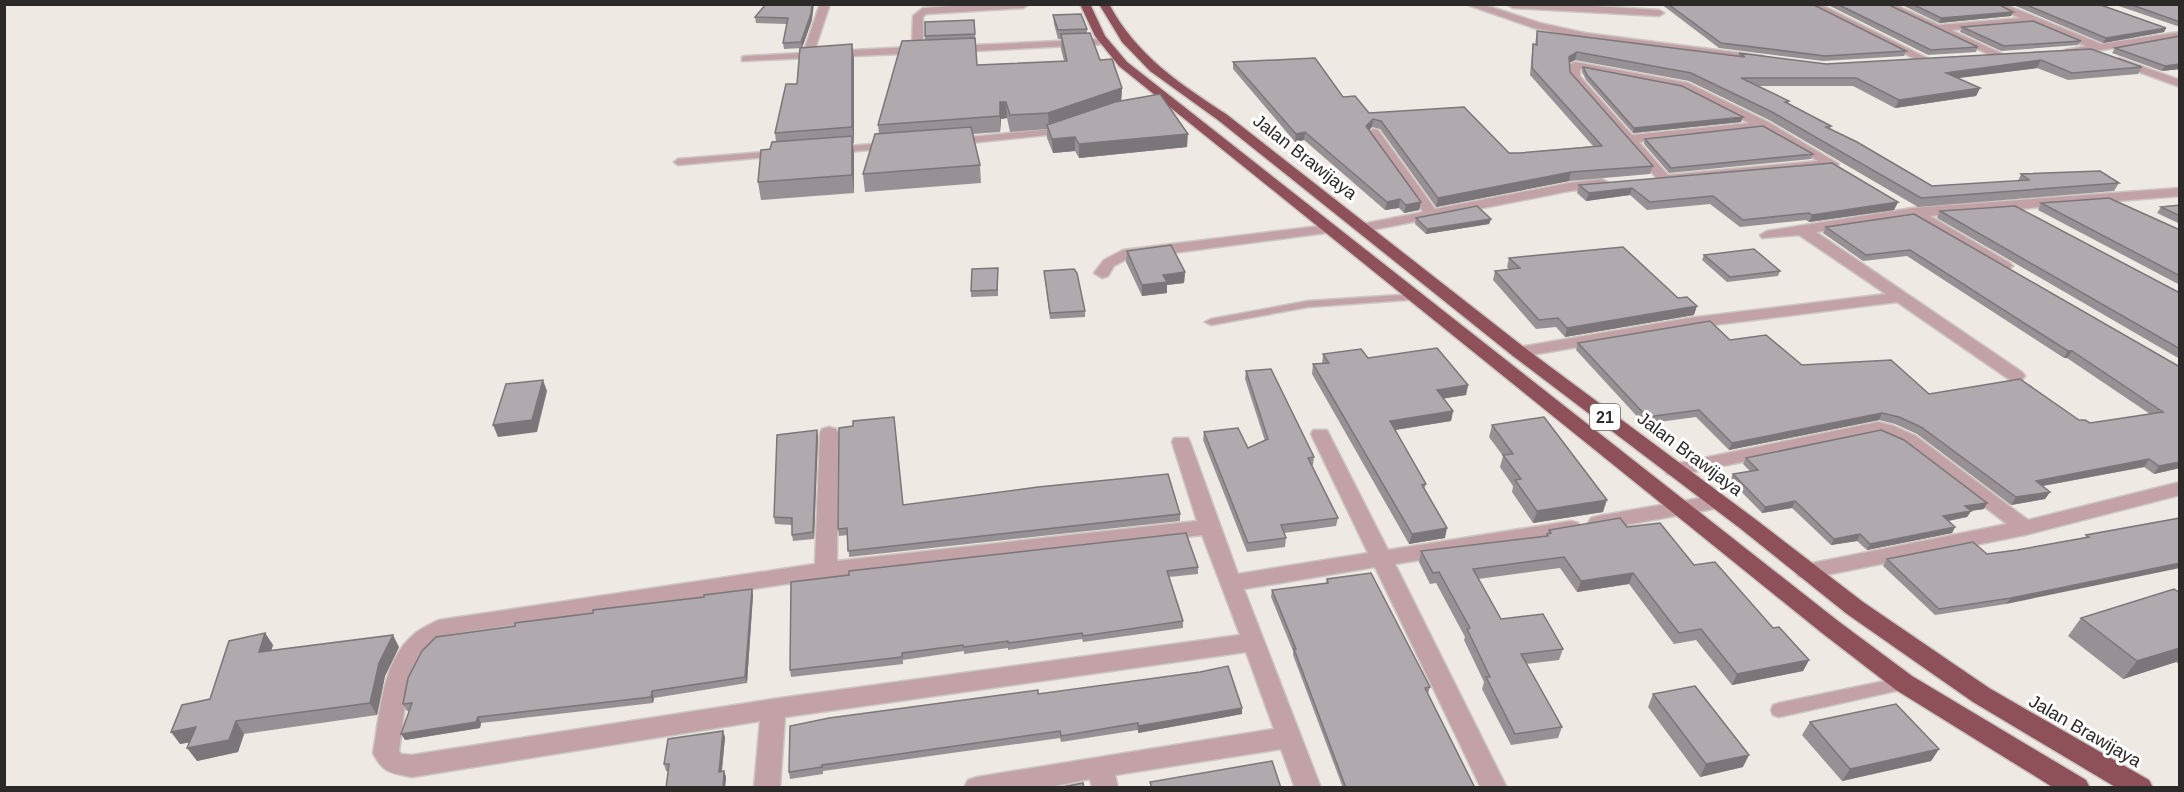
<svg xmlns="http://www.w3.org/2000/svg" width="2184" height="792" font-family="Arial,sans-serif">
	<rect width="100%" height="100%" fill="#efe9e3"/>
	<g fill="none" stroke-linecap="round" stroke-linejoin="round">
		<defs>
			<path id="lane" d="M1062,128L1065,129V133L960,144L956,141L960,138Z
				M886,143L890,146L889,148L837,153L833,150L837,147Z
				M775,151L779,154L778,156L678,165L674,162L678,159Z
				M1416,294L1421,297L1420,299L1308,307L1211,325L1205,322L1211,319L1308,301Z
				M1904,677L1910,679L1912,683L1910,687L1904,689L1779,717L1773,715L1771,710L1773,705L1779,703Z"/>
			<path id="street" d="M820,4H830L814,52L912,47L913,16L923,8L980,4L1028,5L1023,8L926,14L923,17V47L929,50L923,53L742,61V57L746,56L803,53Z
				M1465,4H1482L1540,23L1585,33L1763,56L1769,59L1763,62L1585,39L1534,28Z
				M1560,4L1659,10L1664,13L1659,16L1513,8L1508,5Z
				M1806,4H1820L1933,61L1927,64L1923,63Z
				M1880,4H1894L1939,25L2020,18L1989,4H2004L2101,44L2180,32V38L2069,55L2065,54V50L2086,46L2031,23L1951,30L2005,55V59L2001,60Z
				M1102,39L1107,42L1106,44L954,52L948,49L954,46Z
				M2119,58L2180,80V87L2115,63L2113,61Z
				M1575,62L1688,83L1768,122L1839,164L1832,168L1660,182L1570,78L1569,65ZM1580,69L1681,89L1749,123L1632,135L1584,81L1580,76ZM1762,129L1818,161L1668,175L1639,142Z
				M1373,129L1378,130L1435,209L1569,183L1602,179L1609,183L1602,187L1569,191L1362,232L1355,228L1357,225L1423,212L1367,133Z
				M2180,188V196L1930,216L2010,263L2013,266L2005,271L1912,218L1816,232L2022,372L2025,376L2022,380H2010L1897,302L1689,328L1519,357L1513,356L1510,352L1513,348L1519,347L1689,318L1886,294L1799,235L1762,238L1760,235L1767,231L1912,208Z
				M1328,225L1335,229L1333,232L1127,259L1114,266L1108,276L1102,278L1094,273L1104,260L1123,250Z
				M1878,422L1894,426L1916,436L2028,520L2180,482V495L2025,535L1806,579L1798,576L1795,571L1798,566L2007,524L1902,444L1878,434L1674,476L1667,474L1664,470L1667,466L1674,464Z
				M829,427L836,429L838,433L837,561L1197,521L1172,442L1174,438H1188L1190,442L1238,574L1368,553L1311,434L1313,430H1327L1329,434L1388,550L1571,521L1578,523L1581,528L1578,533L1571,535L1395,564L1507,788H1481L1375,567L1244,589L1321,788H1295L1281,749L1115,775L1118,788H1092L1090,779L1044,788H964L968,780L977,777L1274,729L1246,652L785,717L780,788H754L760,721L412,777C391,773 383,773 373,753C380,716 381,665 411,637C419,629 429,625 439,620L815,564L820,433L822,429ZM1202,535L1240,635L773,699L412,755L401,754L399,751C407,703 402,658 451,634L826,578Z
				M1717,495L1724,497L1727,502L1724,507L1598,530L1591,528L1588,523L1591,518L1598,516Z"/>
			<path id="highway" d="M1080,4H1090L1105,36L1127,62L1838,621L1912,676L2086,780L2090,788H2054L1896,690L1822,633L1119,66L1095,36Z
				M1099,4H1109C1136,55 1180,84 1226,114L1525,348L1755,519L1863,602L1989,688L2149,780L2153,788H2117L1973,702L1847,614L1741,529L1513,356L1218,120L1150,71L1122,42Z"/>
		</defs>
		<use href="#lane" stroke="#ccc7c1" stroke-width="3"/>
		<use href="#street" stroke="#ccc7c1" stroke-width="3"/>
		<use href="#highway" stroke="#ccc7c1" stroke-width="3"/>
		<use href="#lane" fill="#c2a2a6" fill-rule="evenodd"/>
		<use href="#street" fill="#c2a2a6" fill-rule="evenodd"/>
		<use href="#highway" fill="#8e5059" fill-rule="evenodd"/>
	</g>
	<path fill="#979195" d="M766,4L812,20L802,48L784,49L783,43L787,24L756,23L755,17Z
		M1661,4H1812L1906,51L1904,56L1823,61L1719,48Z
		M1826,4H1887L1978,47L1976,52L1928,55Z
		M1900,4H1998L2011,16L1939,23Z
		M2011,4H2098L2166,28L2164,32L2103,43Z
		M2113,4H2180V27Z
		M1053,15L1087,29V33L1100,60L1122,88L1121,101L1187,147L1079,158L1075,151L1053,153L1047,138V129L1010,132L1007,118L1001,119L1000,132L973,134L980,165L981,183L865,192L863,174L879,134L878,125L925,40V22L974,20L977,65L1064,61L1061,49V39H1058L1054,24Z
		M1962,27L2081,41L2078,45L2001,51L1960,32Z
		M1537,31L1738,57L1739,53L1826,64L2091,49L2142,67L2138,74L2068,80L2037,68L1958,78L1980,88L1976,96L1895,108L1853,86H1757L1789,101L1788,103L1831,126L1830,129L1932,186L2018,181L2021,174L2119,183L2114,191L1918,207L1769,120L1689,81L1575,60L1569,63L1570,72L1653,166L1650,174L1569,181L1436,207L1380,129L1372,127L1369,130L1421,202L1419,210L1404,213L1399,208L1385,210L1304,140L1295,142L1233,69V62L1343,97L1369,113L1509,153H1519L1593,146L1530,75L1532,52L1533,44L1535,45Z
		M852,44L854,60V143L853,144L854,154V193L761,200L758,182L770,149L776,142L775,133L797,84Z
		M2115,48L2180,69L2162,71L2112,53Z
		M1583,67L1741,122L1633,133L1586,80L1582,72Z
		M1645,139L1813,154L1811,159L1669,173L1644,144Z
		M1579,185L1898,202L1894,210L1809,222L1806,220L1740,227L1710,204L1647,210L1630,195L1586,201L1577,193Z
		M2041,203L2180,230V285L2038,210Z
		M2180,205V224L2157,213L2161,207Z
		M1940,211L2180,293V359L1937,218Z
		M1914,214L2180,367V468L2154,474L2144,467L2043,486L2050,492L2045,499L2011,505L1917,434L1895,424L1879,420L1729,450L1696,417L1644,424L1576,350L1578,343L1730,340L1802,365L1929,394L2079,420L2090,423L2150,414L2067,358H2064L1907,256L1863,261L1823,233L1826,227Z
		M1416,218L1491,219L1489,224L1426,234L1415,224Z
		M1127,251L1185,272L1184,283L1167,285V293L1142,296L1126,262Z
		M1704,255L1780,271L1778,276L1727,282L1702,260Z
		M1509,258L1694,315L1565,337L1556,327L1536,329L1493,280L1495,271L1510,270L1507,267Z
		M1044,271L1085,311V317L1050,319Z
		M998,274V296L971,297V291Z
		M1323,354L1368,358L1468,385L1466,395L1444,398L1453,411L1451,421L1395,430L1426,484L1424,489L1445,538L1409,544L1312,374L1313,364H1322Z
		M1246,371L1314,457L1313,465H1312L1338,518L1336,526L1284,533L1286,538L1285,547L1247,552L1203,440L1204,432L1248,448L1265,441L1245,379Z
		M1492,425L1603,512L1533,523L1512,492L1513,486L1500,467L1503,456L1489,437Z
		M818,437L814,539L793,541L792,535V525L775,524L774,517Z
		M1746,458L1984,509L1971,511L1967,517L1949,521L1955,527L1952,533L1867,550L1857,541L1831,545L1792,508L1762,513L1730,480L1733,474L1750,471L1743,464Z
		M904,505L1180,514V521L849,557L848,535L839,536L838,529Z
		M2180,518L2006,604L1935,615L1883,566L1887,559L1987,554L2017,550L2085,538L2086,535Z
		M1627,527L1694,565L1773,628L1809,660L1803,671L1732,685L1696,640L1674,644L1629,584L1577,592L1560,568L1478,579L1501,619L1563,649L1559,660L1526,664L1562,727L1558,738L1511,745L1482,689L1484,682L1464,640L1465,637L1436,583L1430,584L1419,562L1421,551L1546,536L1549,530Z
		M1198,567V574L1169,577L1183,621V628L1083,642L1082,639L1008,650V648L964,654V651L903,660V664L791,677L790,670L849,575Z
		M1327,579L1430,687L1428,694H1427L1475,788H1343L1293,655V651L1271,597L1272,590L1326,583Z
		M752,589L753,595L747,683L654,698L653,703L481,723L480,728L405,740L409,711H407L403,704L515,626L704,597Z
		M2180,593V665L2176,662L2123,679L2068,636L2081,618Z
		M265,633L273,645L271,651L399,647L385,676L377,715L244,734L238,752L197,761L190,742L180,744L210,699Z
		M1038,694L1242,714L1138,733V730L1061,742L1060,738L823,771V774L790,779L789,772Z
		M1653,694L1743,767L1700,777L1648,707Z
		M1810,722L1939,749L1931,761L1842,781L1802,735Z
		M725,737L722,771H724L726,777L725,788H666L668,771H666L664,764Z"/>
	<path fill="#7b7679" d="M812,4H814L812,20L802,48L801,42Z
		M2013,12L2011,16L1939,23L1941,18Z
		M2166,28L2164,32L2103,43L2106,38Z
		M852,44L854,60V143L852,127Z
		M1577,52L1575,60L1567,64L1569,57Z
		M2041,60L2037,68L1943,80L1946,73Z
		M2180,64V69L2162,71L2165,66Z
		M1122,88L1121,104L1049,129L1048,113Z
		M1980,88L1976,96L1895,108L1899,100Z
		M1000,102H1006L1007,118L1001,119L1000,132Z
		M1743,117L1741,122L1633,133L1634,128Z
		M1373,119L1372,127L1365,134L1366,126Z
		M1305,132L1304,140L1295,142L1296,134Z
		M1188,134L1187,147L1079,158V144Z
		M852,136L854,154V193L852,175Z
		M1075,137V151L1053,153L1052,139Z
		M1571,172L1569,181L1436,207L1438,198Z
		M1632,188L1630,195L1586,201L1589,193Z
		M1400,199L1399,208L1385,210L1387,202Z
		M1421,202L1419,210L1404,213L1406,205Z
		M1898,202L1894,210L1809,222L1812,215Z
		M1491,219L1489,224L1426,234L1427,229Z
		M1185,272L1184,283L1167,285V293L1142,296V285L1163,275Z
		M1697,306L1694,315L1565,337L1567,328Z
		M2068,351H2072L2067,358H2064Z
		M543,380L547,391L537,432L498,437L493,425Z
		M1468,385L1466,395L1435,400L1437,390Z
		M1453,411L1451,421L1388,431L1390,421Z
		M1882,413L1879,420L1729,450L1732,443Z
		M817,430L818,437L814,539L813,532Z
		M2149,459L2144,467L2031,488L2036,481Z
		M2180,462V468L2154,474L2159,466Z
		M2050,492L2045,499L2011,505L2016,497Z
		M1607,500L1603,512L1533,523L1537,511Z
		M1795,501L1792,508L1762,513L1765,507Z
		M1987,503L1984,509L1961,512L1965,506Z
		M1971,511L1967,517L1940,522L1943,516Z
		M1955,527L1952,533L1867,550L1870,544Z
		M1447,528L1445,538L1409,544L1412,534Z
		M1860,534L1857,541L1831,545L1834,539Z
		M2180,563V568L2006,604L2011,598Z
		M1633,573L1629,584L1577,592L1581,581Z
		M752,589L753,595L747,683L745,677Z
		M265,633L273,645L267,665L259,652Z
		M393,635L399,647L385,676L377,715L370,703L379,663Z
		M2180,648V658L2176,662L2123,679L2137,661Z
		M1809,660L1803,671L1732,685L1737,674Z
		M652,691L654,698L653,703L651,697Z
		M1242,708V714L1138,733V726Z
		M478,717L481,723L480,728L405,740L401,734Z
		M236,721L244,734L238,752L197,761L187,748Z
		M196,727L205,740L180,744L171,732Z
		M723,731L725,737L721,778L719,772Z
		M1939,749L1931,761L1842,781L1850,769Z
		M1749,755L1743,767L1700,777L1706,764Z
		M724,771L726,777L725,788H723Z"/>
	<path fill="#b0a9ad" stroke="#7b7679" stroke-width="1.5" d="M766,4H812L811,14L801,42L783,43L788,18L755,17Z
		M1668,4H1812L1906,51L1825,56L1721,43Z
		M1837,4H1887L1978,47L1931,50Z
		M1912,4H1998L2013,12L1941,18Z
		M2024,4H2098L2166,28L2106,38Z
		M2129,4H2180V22Z
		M1081,14L1087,29L1058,30L1053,15Z
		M974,20L975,34L925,36V22Z
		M2033,21L2081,41L2004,46L1962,27Z
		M1537,31L1745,57L1739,53L1826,64L2091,49L2142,67L2072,73L2041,60L1946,73L1980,88L1899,100L1856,78H1741L1789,101L1785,102L1831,126L1826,127L1857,142L1932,186L2029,180L2021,174L2100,171L2119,183L1921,198L1772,112L1691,73L1577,52L1569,57L1570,72L1653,166L1571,172L1438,198L1381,121L1373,119L1366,126L1421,202L1406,205L1400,199L1387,202L1305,132L1296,134L1233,62L1315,58L1343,97L1355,96L1369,113L1464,107L1509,153H1519L1602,146L1532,68L1533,44L1537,45Z
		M1090,33L1100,60L1112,59L1122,88L1048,113L1010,115L1006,102H1000V116L878,125L902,41L975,38L977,65L1067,61L1061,34Z
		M2180,36V64L2165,66L2115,48Z
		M852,44V127L775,133L786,84H797L800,48Z
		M1583,67L1682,86L1743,117L1634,128L1587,75Z
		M1160,94L1188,134L1079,144L1075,137L1052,139L1047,125L1115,102Z
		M1763,126L1813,154L1671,168L1645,139Z
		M971,127L980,165L863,174L875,134Z
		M852,136V175L758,182L761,150L770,149L772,142Z
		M1832,163L1898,202L1812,215L1809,213L1743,220L1713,196L1650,202L1632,188L1589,193L1579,185Z
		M2109,198L2180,230V276L2041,203Z
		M2180,205V216L2161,207Z
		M1477,206L1491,219L1427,229L1416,218Z
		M2015,206L2180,293V349L1940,211Z
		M1914,214L2180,367V462L2159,466L2149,459L2036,481L2050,492L2016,497L1921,427L1899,417L1882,413L1732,443L1699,410L1647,417L1578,343L1710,321L1730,340L1766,335L1802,365L1891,360L1929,394L2020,379L2079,420H2085L2090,423L2163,412L2072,351H2068L1910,250L1866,255L1826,227Z
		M1171,245L1185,272L1163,275L1167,282L1142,285L1127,251Z
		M1623,247L1678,298L1687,297L1697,306L1567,328L1558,318L1539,320L1495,271L1520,268L1509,258Z
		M1754,249L1780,271L1730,277L1704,255Z
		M998,268L997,290L971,291L972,269Z
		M1074,269L1077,273L1085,311L1050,313L1044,271Z
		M1437,348L1468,385L1437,390L1453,411L1390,421L1426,484L1422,485L1447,528L1412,534L1313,364L1329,363L1323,354L1361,349L1368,358Z
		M1271,369L1314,457L1308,458L1338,518L1281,525L1286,538L1248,543L1204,432L1238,428L1248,448L1268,439L1246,371Z
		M543,380L532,420L493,425L506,384Z
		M894,417L903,505L1038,487L1168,474L1180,514L848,551L847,528L838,529L839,428L853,426V421Z
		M1544,417L1607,500L1537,511L1515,480L1521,479L1503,455L1513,454L1492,425Z
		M817,430L813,532L792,535V518L774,517L777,435Z
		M1881,430L1904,440L1987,503L1965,506L1971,511L1943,516L1955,527L1870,544L1860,534L1834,539L1795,501L1765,507L1733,474L1758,470L1746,458Z
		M1620,518L1627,527L1660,523L1694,565L1715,562L1773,628L1779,627L1809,660L1737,674L1701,629L1679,633L1633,573L1581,581L1564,557L1473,569L1501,619L1543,614L1563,649L1521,654L1562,727L1515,734L1486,677H1490L1467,629L1470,628L1439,572L1433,573L1421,551L1548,536L1547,534L1551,533L1549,530Z
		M2180,518V563L2011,598L1939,609L1887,559L1973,542L1987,554L2017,550L2089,537L2086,535Z
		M1186,533L1198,567L1167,571L1183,621L1083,636L1082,633L1008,643V641L964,647L963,645L902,653V657L790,670L791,582L849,575V571Z
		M1371,573L1430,687L1425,688L1475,788H1346L1294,649H1296L1272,590L1328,583L1327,579Z
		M752,589L745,677L652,691L651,697L478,717L476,722L401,734L412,703L403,704L408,678L422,651L436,637L515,626V623L593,613V610L704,597V595Z
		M2174,589L2180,593V648L2137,661L2081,618Z
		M265,633L259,652L393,635L379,663L370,703L236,721L229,740L187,748L196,727L171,732L182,705L210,699L229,641Z
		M1228,666L1242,708L1138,726V723L1061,736L1060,731L822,765V767L789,772L790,726L829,718L1038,690V694L1200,672Z
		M1695,686L1749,755L1706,764L1653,694Z
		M1896,704L1939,749L1850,769L1810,722Z
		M723,731L719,772L724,771L723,788H666L669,764H664L668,739Z
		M1272,761L1281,788H1152L1150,782Z
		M1083,783L1084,788H1057Z"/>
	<g text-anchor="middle" stroke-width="6" stroke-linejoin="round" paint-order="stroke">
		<rect fill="#fff" stroke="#6b6a68" stroke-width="1.5" x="1590" y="404" width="30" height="26" rx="4.5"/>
		<g font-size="16" font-weight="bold" fill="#2c2a28">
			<text x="1605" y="423">21</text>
		</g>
		<g font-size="18" fill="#2c2a28" stroke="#fff">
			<text transform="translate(1305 157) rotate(38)" y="6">Jalan Brawijaya</text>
			<text transform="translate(1690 454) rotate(37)" y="6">Jalan Brawijaya</text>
			<text transform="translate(2085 731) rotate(30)" y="6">Jalan Brawijaya</text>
		</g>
	</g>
	<rect width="2184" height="792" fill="none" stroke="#2c2a28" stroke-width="12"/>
</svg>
